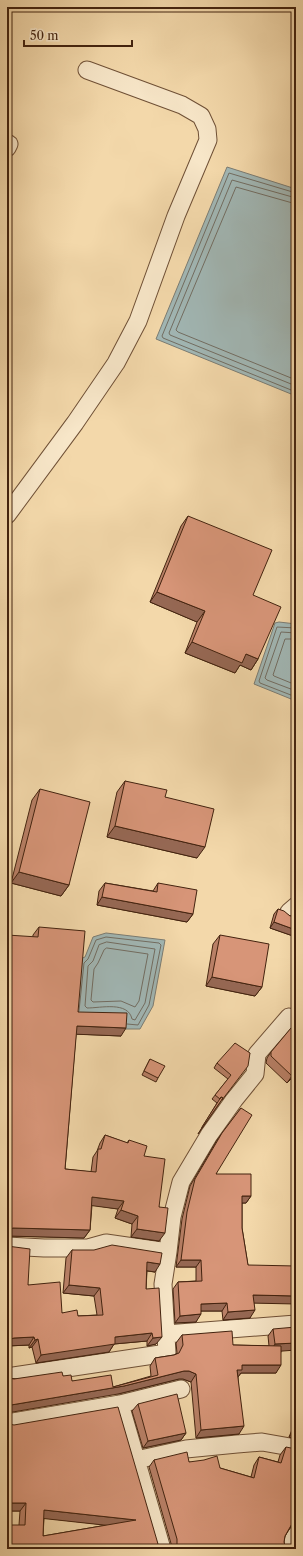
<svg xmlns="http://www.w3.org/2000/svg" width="303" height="1556" font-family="'Libre Caslon Text',serif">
	<rect width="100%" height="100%" fill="#f3d8aa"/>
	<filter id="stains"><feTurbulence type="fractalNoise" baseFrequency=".005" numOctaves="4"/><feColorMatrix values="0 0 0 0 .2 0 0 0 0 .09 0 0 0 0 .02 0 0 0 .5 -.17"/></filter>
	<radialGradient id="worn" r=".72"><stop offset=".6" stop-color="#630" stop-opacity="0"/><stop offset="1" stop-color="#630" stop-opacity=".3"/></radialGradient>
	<path fill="#a1b7b5" stroke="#7b7c73" d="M227,167L296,189V396L156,339Z
		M279,622L296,624V701L254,684L275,623Z
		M106,933L165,940L153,1006L140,1029H123L75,1017L80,959L85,957L93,937Z"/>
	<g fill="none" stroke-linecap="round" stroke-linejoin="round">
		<path stroke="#726d62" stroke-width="1" d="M296,193L229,173L162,336L163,338L296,392
			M296,198L232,180L169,333L170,335L296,386
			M296,204L236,187L176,330L178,332L296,380
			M296,628L277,627L259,681L260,683L296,697
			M296,633L281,632L265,678L267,680L296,691
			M296,639H285L273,675L274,676L296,685
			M107,942L155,949L145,1003L135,1020L132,1019C128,1001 101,1008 87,1008L85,1006L88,966L93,961L99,945Z
			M107,948L148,954L139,1001L135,1007L121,1001L93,1002L91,1000L94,969L98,963L104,950Z
			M79,1011L84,963L88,959L96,940L106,937L159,943L161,945L149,1005L138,1025L127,1024"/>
		<defs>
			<path id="minor" d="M7,148L9,144
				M7,515L75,423L116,363L138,321L176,216L208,140L207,129L201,116L182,105L87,70
				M289,912L296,906
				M7,1246L44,1248H88L106,1243L168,1252L163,1284L167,1353L7,1377
				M168,1252L172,1217L181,1182L209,1135L234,1100L255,1074L257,1054L289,1017
				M166,1334L296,1324
				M120,1404L162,1549
				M7,1423L120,1404L181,1389
				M136,1460L186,1449L237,1444L262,1442L296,1448
				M288,1549L296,1535"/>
		</defs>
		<use href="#minor" stroke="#6f5036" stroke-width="19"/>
		<use href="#minor" stroke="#f7e6c8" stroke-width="17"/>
	</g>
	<path fill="#b98067" stroke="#43230f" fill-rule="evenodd" d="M188,516L253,595L258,659L251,670L240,665L235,673L185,653L197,622L150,602L181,526Z
		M125,781L165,797L197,858L107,837L117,792Z
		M40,789L69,885L61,896L11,883L32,800Z
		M296,872V883L294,882Z
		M105,883L153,891L158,883L193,914L187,922L97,905L99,891Z
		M278,909L290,916L296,915V937L270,928L274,914Z
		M39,927L78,1012L121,1036L76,1034L65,1169L91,1172L93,1157L97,1151L100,1143L105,1135L127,1143L129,1140L144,1156L159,1207V1241L131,1237L132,1224L115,1218L118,1209L92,1205L90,1230L84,1238L7,1236L33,935Z
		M220,935L262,987L255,996L206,986L213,944Z
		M271,1052L296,1074L287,1083L266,1063L267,1058Z
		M250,1053L219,1104L198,1134L217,1103L212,1099L228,1079L214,1068L217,1063Z
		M150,1059L158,1078L156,1082L142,1075Z
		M241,1108L216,1174L251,1196L246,1203H242V1228L254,1303L250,1318L223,1320L222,1311H201L196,1322L175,1323L173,1289L178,1282L196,1281V1267H176L182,1219L190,1186L217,1140Z
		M7,1246L28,1285L62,1313L78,1316L97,1315L94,1296L63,1293L66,1258L72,1250L155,1272L147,1271L146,1289L156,1344L147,1346V1341L114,1344L109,1352L36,1363L32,1347L29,1348V1345L7,1346Z
		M273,1329L281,1351L276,1373H241L238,1377L239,1434L196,1438L191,1382L183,1379H179L118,1394L9,1378L14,1379L63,1376L72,1381L113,1387L151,1376L150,1366L155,1358L174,1355L176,1354L177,1353L176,1343L182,1335L233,1345L269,1346L268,1336Z
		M138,1404L186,1433L181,1440L143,1448L132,1411Z
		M296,1421V1439L289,1437L294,1425Z
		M7,1423L158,1544L161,1549H7L19,1525L20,1511H7ZM44,1518L107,1525L43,1536Z
		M286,1447L291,1526L290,1528L285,1536L284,1542L285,1546L288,1549H172V1547L149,1467L154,1460L189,1462L220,1468L251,1477L254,1465L259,1457L278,1462L280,1455Z"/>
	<path fill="#966854" stroke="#43230f" d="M157,592L205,611L197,622L150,602Z
		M192,642L246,654L258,659L251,670L240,665L235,673L185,653Z
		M115,826L205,847L197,858L107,837Z
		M19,872L69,885L61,896L11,883Z
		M102,897L193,914L187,922L97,905Z
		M274,922L296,930V937L270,928Z
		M212,977L262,987L255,996L206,986Z
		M77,1026L126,1028L121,1036L71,1034Z
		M296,1072V1074L287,1083L292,1076Z
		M242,1196H251L246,1203H237Z
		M92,1197L124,1201L118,1209L87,1205Z
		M121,1210L138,1216L132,1224L115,1218Z
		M13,1228L90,1230L84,1238L7,1236V1230Z
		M137,1229L165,1233L159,1241L131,1237Z
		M181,1260H201L196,1267H176Z
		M147,1262L160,1264L155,1272L142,1270Z
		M69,1285L100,1288L94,1296L63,1293Z
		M253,1295L296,1296V1304L248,1303Z
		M227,1303L222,1311H196L201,1304Z
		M255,1310L250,1318L223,1320L228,1312Z
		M201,1314L196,1322L175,1323L180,1316Z
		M152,1333L147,1341L114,1344L109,1352L36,1363L41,1355L115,1337Z
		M34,1337L29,1345L7,1346V1340L14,1338Z
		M162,1337L156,1344L147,1346L153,1338Z
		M38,1339L32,1347L29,1348L35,1340Z
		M296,1343V1350L270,1352L275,1344Z
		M242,1365H281L276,1373H241L237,1378V1370Z
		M184,1371H189L196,1374L191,1382L183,1379H179L118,1394L7,1413V1407L11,1405L124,1386Z
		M244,1426L239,1434L196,1438L201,1430Z
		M295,1429H296V1439L289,1437Z
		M186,1433L181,1440L143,1448L148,1441Z
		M7,1503H26L20,1511H7Z
		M44,1510L136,1520L131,1528L39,1518Z
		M296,1519V1526H291L288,1530L293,1522Z"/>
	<path fill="#d79578" stroke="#43230f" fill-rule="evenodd" d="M188,516L272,550L253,595L281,607L258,659L246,654L242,663L192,642L205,611L157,592Z
		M125,781L167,790L165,797L214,809L205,847L115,826Z
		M40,789L90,802L69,885L19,872Z
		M105,883L157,892L158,883L197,890L193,914L102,897Z
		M278,909L284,911L290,916L296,915V930L274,922Z
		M39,927L85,931L78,1012L127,1013L126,1028L77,1026L65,1169L96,1172L98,1149H101L105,1135L128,1143L129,1140L147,1146L144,1156L165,1159L159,1207L168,1208L165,1233L137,1229L138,1216L121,1210L124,1201L92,1197L90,1230L13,1228L7,1230V935L38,937Z
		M220,935L269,944L262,987L212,977Z
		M291,1028L296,1033V1072L292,1076L271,1056V1052Z
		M235,1043L250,1053L248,1066L222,1100L223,1098L221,1097L220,1099L215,1095L231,1075L217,1063Z
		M150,1059L165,1066L158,1078L144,1071Z
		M221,1097L223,1098L202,1128V1127Z
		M241,1108L252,1115L216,1174H251V1196H242V1228L248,1265L296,1266V1296L253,1295L255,1310L228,1312L227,1303L201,1304V1314L180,1316L178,1282L202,1281L201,1260H181L187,1212L195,1179L222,1133Z
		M112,1245L162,1253L160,1264L147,1262L146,1289L159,1288L162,1337L153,1338L152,1333L115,1337V1344L41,1355L38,1339L35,1340L34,1337L14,1338L7,1340V1246L30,1249L28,1285L60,1282L62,1313L77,1310L78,1316L103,1315L100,1288L69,1285L72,1250H94Z
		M296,1327V1343L275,1344L273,1329Z
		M232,1331L233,1345L281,1346V1365H242V1370H237L244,1426L201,1430L196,1374L189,1371H184L124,1386L11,1405L7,1407V1377L9,1378L14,1379L62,1372L63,1376L71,1375L72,1381L111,1375L113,1387L158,1375L155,1358L174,1355L179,1353L183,1345L182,1335Z
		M177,1394L186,1433L148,1441L138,1404Z
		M118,1407L158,1544L162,1549H7V1525H25L26,1503H7V1423L9,1424L14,1425ZM44,1510L136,1520L43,1536Z
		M286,1447L296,1449V1519L293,1522L285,1536L284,1542L285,1546L288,1549H173L174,1548L177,1544V1539L154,1460L187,1452L189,1462L204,1460L217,1456L220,1468L254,1478L259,1457L281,1463Z"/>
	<rect width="303" height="1556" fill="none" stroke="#f3d8aa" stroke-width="24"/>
	<rect x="8" y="8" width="287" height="1540" fill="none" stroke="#43230f" stroke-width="2"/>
	<rect x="12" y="12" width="279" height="1532" fill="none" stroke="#43230f"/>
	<path d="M24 40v6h108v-6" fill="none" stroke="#43230f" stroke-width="2"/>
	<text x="30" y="40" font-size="12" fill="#43230f" stroke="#f7e6c8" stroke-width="3" paint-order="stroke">50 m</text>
	<rect width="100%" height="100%" filter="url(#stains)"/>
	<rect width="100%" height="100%" fill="url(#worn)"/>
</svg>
